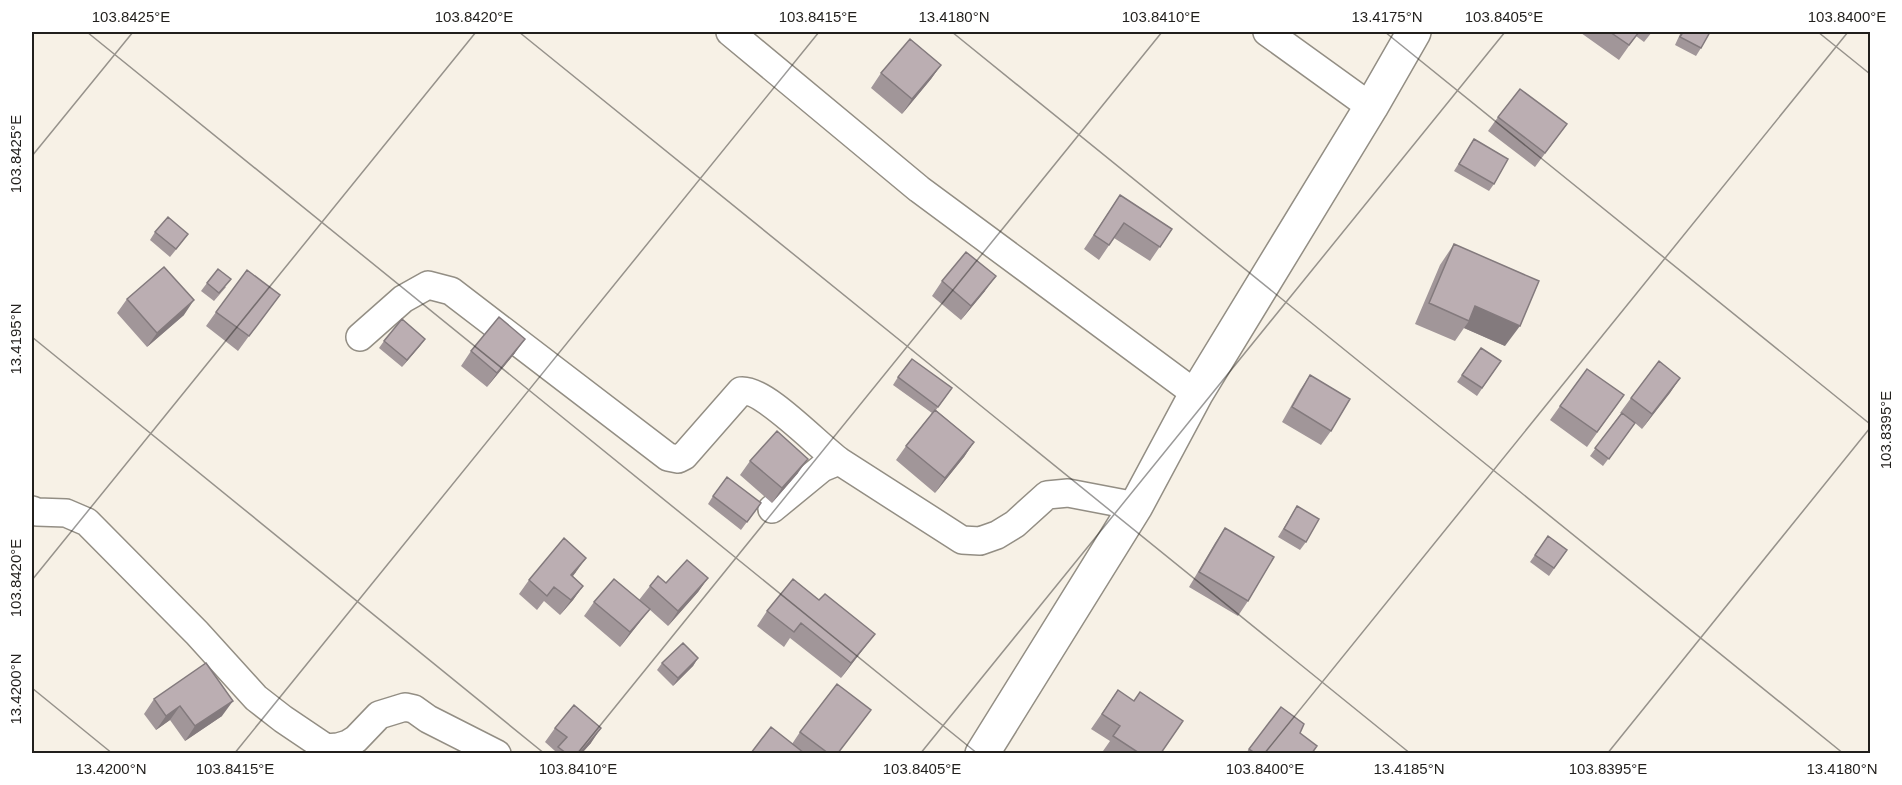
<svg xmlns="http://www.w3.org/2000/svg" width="1902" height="785" font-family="Helvetica,sans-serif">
	<rect width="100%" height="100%" fill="#f7f1e6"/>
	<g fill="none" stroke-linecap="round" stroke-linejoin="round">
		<defs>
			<path id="street" d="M730,32L919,189L1196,394
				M1267,32L1371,107
				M360,337L403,299L428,285L451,291L668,457L678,459L684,456L741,391C764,388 818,446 839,461
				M772,509L822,468L839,461L962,540L980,541L997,535L1015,524L1047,495L1068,493L1136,506
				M32,510L37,512L66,513L87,522L197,633L256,698L283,719L326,748L338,747L348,744L356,739L379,715L405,707L414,709L428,719L497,754"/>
			<path id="secondary" d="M982,754L1136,506L1196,394L1371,107L1414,32"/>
		</defs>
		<use href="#street" stroke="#938e84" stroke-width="30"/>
		<use href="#secondary" stroke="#938e84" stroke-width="36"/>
		<use href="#street" stroke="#fff" stroke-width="27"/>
		<use href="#secondary" stroke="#fff" stroke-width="33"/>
	</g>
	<path fill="#a19699" d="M1582,32H1652L1644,42L1636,36L1619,60L1581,33Z
		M1681,32H1710L1701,48L1696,56L1675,45Z
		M941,65L931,79L902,114L871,88L881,73Z
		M1498,117L1567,124L1535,167L1488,131Z
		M1474,139L1494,184L1489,191L1454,171Z
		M1120,195L1172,229L1150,261L1114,238L1099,260L1084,249Z
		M155,232L183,241L170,257L150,240Z
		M1454,244L1505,346L1464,328L1455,341L1415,324L1440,265Z
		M942,281L985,291L961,320L932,296Z
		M207,283L226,287L214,301L201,291Z
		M127,299L184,315L147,347L117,313Z
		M269,309L238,351L206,326L216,312Z
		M425,339L402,367L379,348L384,341Z
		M1481,348L1501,361L1477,396L1457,382Z
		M471,351L515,353L487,387L461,366Z
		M1310,375L1331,431L1321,445L1282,422L1300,390Z
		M898,377L952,388L936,410L974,442L964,457L935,493L896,460L906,446L932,413L893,385Z
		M1680,378L1642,429L1635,423L1603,466L1590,456L1621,413H1620L1631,398Z
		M1624,395L1587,447L1550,420L1560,406Z
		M750,461L798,473L772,503L740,475Z
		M713,496L761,503L741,530L708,504Z
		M1297,506L1306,542L1300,550L1278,537Z
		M1225,528L1248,601L1238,616L1189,587L1215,543Z
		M1548,536L1567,550L1549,576L1530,562Z
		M576,572L573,576L583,586L573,600L560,615L544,601L537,610L519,594L529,580Z
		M708,578L698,592L668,626L649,609L639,623L620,647L584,616L594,602L639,600L650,586Z
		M819,600L875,634L841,678L790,638L784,647L757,626L767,611Z
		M698,658L693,666L673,686L657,670L662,663Z
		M1118,690L1161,753H1107L1103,751L1110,741L1091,729Z
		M154,699L222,716L185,741L170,720L156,730L144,714Z
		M1281,707L1300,733L1312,753H1246Z
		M871,710L838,753H751L792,744L800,732Z
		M555,728L591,743L582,753H554L555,751L545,742Z"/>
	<path fill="#837a7d" d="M941,65L931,79L902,114L912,99Z
		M996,276L985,291L961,320L971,306Z
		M194,300L184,315L147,347L157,333Z
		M1475,306L1520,326L1505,346L1464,328L1469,321Z
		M425,339L420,346L402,367L407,360Z
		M525,339L515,353L487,387L497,373Z
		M1680,378L1670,393L1642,429L1652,414Z
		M974,442L964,457L935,493L945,478Z
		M808,459L798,473L772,503L782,488Z
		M586,558L576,572L561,590L571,575Z
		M708,578L698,592L668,626L678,611Z
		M583,586L573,600L560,615L571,600Z
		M650,609L639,623L620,647L630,632Z
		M875,634L864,648L841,678L851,663Z
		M698,658L693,666L673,686L678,678Z
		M233,701L222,716L185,741L195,726Z
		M180,706L170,720L156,730L166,716Z
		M601,728L591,743L582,753H580Z"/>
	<path fill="#bbaeb2" stroke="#837a7d" stroke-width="1.5" d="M1610,32H1639L1629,45Z
		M1683,32H1710L1701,48L1680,37Z
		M910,39L941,65L912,99L881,73Z
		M1520,89L1567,124L1545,153L1498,117Z
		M1474,139L1508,159L1494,184L1459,164Z
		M1120,195L1172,229L1160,247L1124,223L1109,245L1094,235Z
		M168,217L188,234L176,249L155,232Z
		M1454,244L1539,281L1520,326L1475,306L1469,321L1429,303Z
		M966,252L996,276L971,306L942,281Z
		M164,267L194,300L157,333L127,299Z
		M218,269L231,279L219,293L207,283Z
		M247,270L280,295L249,336L216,312Z
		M499,317L525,339L497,373L471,351Z
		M402,319L425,339L407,360L384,341Z
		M1481,348L1501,361L1482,388L1462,375Z
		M912,359L952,388L938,407L898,377Z
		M1659,361L1680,378L1652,414L1631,398Z
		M1587,369L1624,395L1597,432L1560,406Z
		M1310,375L1350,399L1331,431L1292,407Z
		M935,410L974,442L945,478L906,446Z
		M1622,413L1635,423L1609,459L1595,448Z
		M777,431L808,459L782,488L750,461Z
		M727,477L761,503L747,522L713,496Z
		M1297,506L1319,519L1306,542L1284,529Z
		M1225,528L1274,557L1248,601L1199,572Z
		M1548,536L1567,550L1554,568L1535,555Z
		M564,538L586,558L571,575L583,586L571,600L554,587L547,596L529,580Z
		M687,560L708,578L678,611L650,586L658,576L666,583Z
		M614,579L650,609L630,632L594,602Z
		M793,579L819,600L825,594L875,634L851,663L801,623L794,632L767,611Z
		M683,643L698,658L678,678L662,663Z
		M206,663L233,701L195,726L180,706L166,716L154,699Z
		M837,684L871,710L838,753H828L800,732Z
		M1118,690L1134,701L1140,692L1183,721L1161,753H1139L1113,736L1120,726L1102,714Z
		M574,705L601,728L580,753H566L558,747L567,737L555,728Z
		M1281,707L1304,724L1300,733L1317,746L1312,753H1255L1249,749Z
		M771,727L804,753H751Z"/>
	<path fill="none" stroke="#211f1c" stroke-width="1.5" stroke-opacity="0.45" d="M87,32L978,754M519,32L1411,754M952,32L1844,754M1385,32L1870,424M1818,32L1870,74M32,156L133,32M32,337L545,754M32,580L476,32M32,688L113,754M234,754L819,32M577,754L1162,32M920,754L1505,32M1264,754L1848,32M1607,754L1870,428"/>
	<rect width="1902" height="785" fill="none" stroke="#ffffff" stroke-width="66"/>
	<rect x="33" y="33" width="1836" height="719" fill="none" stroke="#211f1c" stroke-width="2"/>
	<g font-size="15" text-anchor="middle" fill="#211f1c">
		<text x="131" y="22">103.8425°E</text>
		<text x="474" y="22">103.8420°E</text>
		<text x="818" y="22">103.8415°E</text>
		<text x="954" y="22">13.4180°N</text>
		<text x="1161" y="22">103.8410°E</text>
		<text x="1387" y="22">13.4175°N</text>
		<text x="1504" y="22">103.8405°E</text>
		<text x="1847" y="22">103.8400°E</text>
		<text transform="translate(16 154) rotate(-90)" y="5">103.8425°E</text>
		<text transform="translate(16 339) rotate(-90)" y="5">13.4195°N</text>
		<text transform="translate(1886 430) rotate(-90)" y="5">103.8395°E</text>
		<text transform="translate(16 578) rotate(-90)" y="5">103.8420°E</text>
		<text transform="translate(16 689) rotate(-90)" y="5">13.4200°N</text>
		<text x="111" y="774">13.4200°N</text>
		<text x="235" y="774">103.8415°E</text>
		<text x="578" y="774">103.8410°E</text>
		<text x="922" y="774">103.8405°E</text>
		<text x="1265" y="774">103.8400°E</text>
		<text x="1409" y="774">13.4185°N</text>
		<text x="1608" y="774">103.8395°E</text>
		<text x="1842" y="774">13.4180°N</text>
	</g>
</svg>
